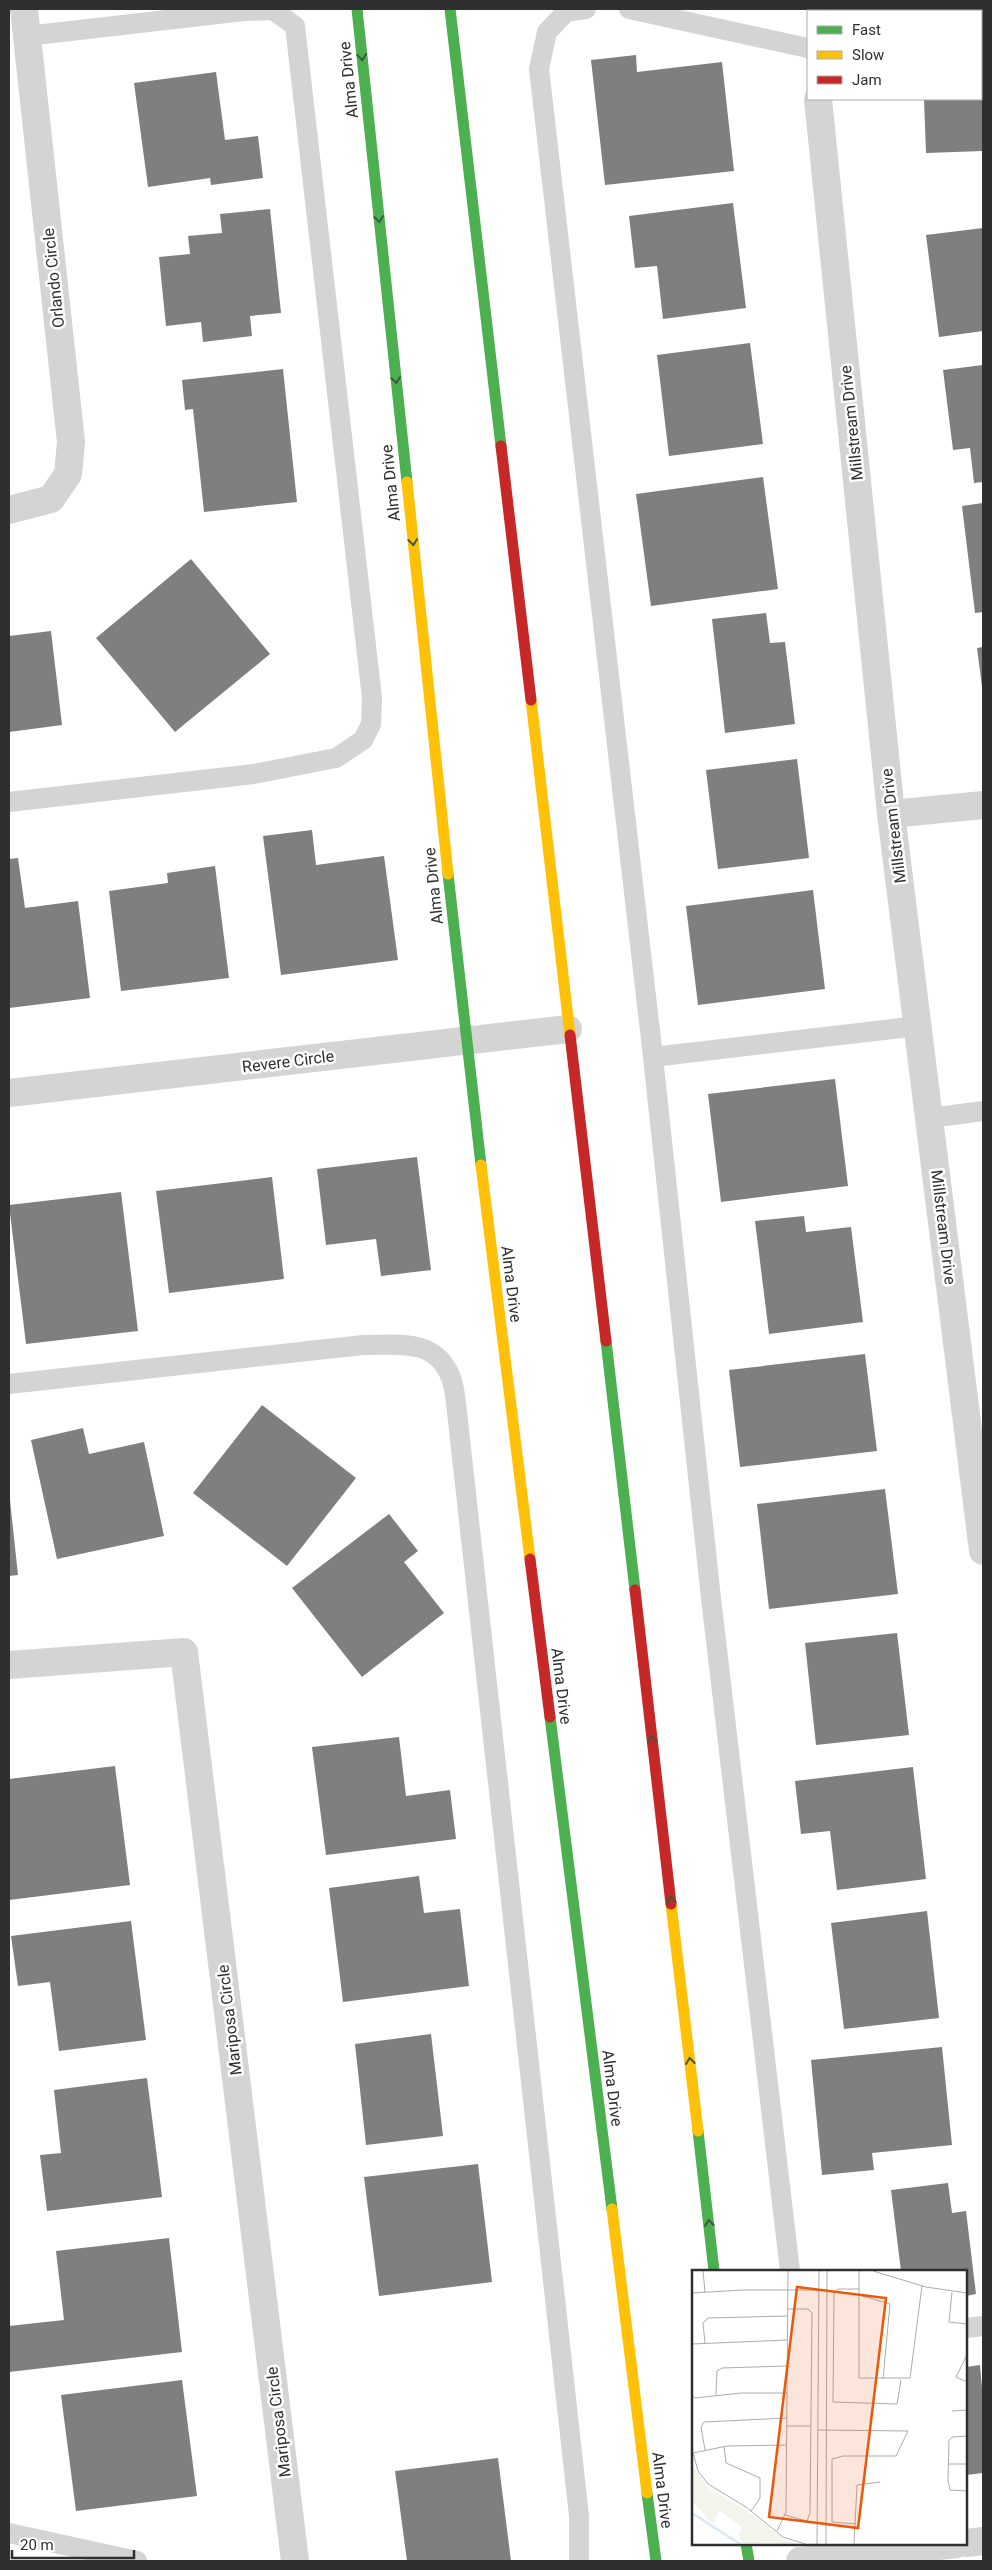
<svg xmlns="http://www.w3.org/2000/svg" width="992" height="2570" font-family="Roboto,sans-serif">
	<rect width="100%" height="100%" fill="#fff"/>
	<path fill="#7f7f7f" d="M981,52H983V151L926,153L924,99H981Z
		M636,55L637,72L722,62L734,171L605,185L591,60Z
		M216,72L225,140L258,136L263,178L211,185L210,178L148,187L134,83Z
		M733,203L746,308L663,319L657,266L635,268L629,216Z
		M270,209L281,313L250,316L252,336L203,342L201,322L166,326L159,257L190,254L188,236L222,233L220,214Z
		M983,228V331L939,337L926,235Z
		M750,343L763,444L669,456L657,355Z
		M983,365V482L974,483L970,448L953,450L943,370Z
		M283,369L297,502L204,512L193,409L185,410L182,380Z
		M763,477L778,589L651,606L636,494Z
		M983,503V612L975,613L962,506Z
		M191,559L270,654L175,732L96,638Z
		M766,613L770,643L785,642L795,724L725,733L712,619Z
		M51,631L62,725L9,732V636Z
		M983,647V687H982L977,648Z
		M797,759L809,858L718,869L706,770Z
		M312,830L316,865L384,856L398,960L281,975L263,836Z
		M18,858L25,908L78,901L90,998L9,1008V859Z
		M215,866L229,978L121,991L109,891L168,883L167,873Z
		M813,890L825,989L698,1005L686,906Z
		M835,1079L848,1186L721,1202L708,1094Z
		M417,1157L431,1270L381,1276L376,1239L326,1245L317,1169Z
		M272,1177L284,1279L169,1293L156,1191Z
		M121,1192L138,1331L26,1344L9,1205Z
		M804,1216L806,1232L851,1227L863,1322L769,1334L755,1221Z
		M865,1354L877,1451L740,1467L729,1370Z
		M262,1405L356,1478L287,1566L193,1493Z
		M83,1428L89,1454L144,1442L164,1536L57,1559L31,1440Z
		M885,1489L898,1594L769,1609L757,1504Z
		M10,1500L18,1575L9,1576V1501Z
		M389,1514L418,1551L404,1562L444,1613L362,1677L292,1588Z
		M897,1633L909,1735L816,1745L805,1643Z
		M399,1737L406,1796L450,1790L456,1839L326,1855L312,1747Z
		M115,1766L130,1885L9,1900V1779Z
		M913,1767L926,1879L837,1890L830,1831L801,1834L795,1781Z
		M419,1876L424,1913L460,1909L469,1986L343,2002L329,1888Z
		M927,1911L939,2018L844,2029L831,1923Z
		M131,1921L146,2040L59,2051L50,1982L18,1986L11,1936Z
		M431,2034L443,2136L366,2145L355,2044Z
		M942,2047L952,2145L872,2153L874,2170L822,2175L811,2060Z
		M147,2078L162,2197L47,2211L40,2155L61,2153L54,2090Z
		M478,2164L492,2282L379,2296L364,2177Z
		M948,2183L952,2213L966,2211L976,2294L966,2296V2271H901L891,2190Z
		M169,2238L182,2352L9,2372V2326L64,2320L56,2251Z
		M980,2365L983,2399V2473L966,2475V2367Z
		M182,2380L197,2496L76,2511L61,2395Z
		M498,2458L511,2561H407L395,2471Z"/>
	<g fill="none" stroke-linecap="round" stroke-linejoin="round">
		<path stroke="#d4d4d4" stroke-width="20" d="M586,9L566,12L547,32L539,69L653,1057L711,1598L790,2271
			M629,9L808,48
			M9,802L254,774L336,758L363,740L371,724L372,698L295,26L273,10L244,11L27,36
			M653,1057L918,1026
			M930,1118L983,1111
			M9,1384L363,1345C399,1345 436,1338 451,1378C456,1391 456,1407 458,1421L579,2516V2561
			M966,2328L983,2326
			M9,2533L137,2561"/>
		<path stroke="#d4d4d4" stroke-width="28" d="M827,11V9
			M818,99L891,814L983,1551
			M9,510L51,499L68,474L71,442L24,9
			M891,814L983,805
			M9,1093L568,1029
			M9,1665L184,1652L295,2561
			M966,2543L983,2541
			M800,2561L957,2544"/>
		<path stroke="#4caf50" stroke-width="11" d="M357,9L407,482
			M450,9L501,446
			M448,874L481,1165
			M606,1341L635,1590
			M550,1717L612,2209
			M698,2131L714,2271
			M647,2493L656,2561
			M746,2544L749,2561"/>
		<path stroke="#ffc107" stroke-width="11" d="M407,482L448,874
			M531,700L570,1035
			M481,1165L530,1559
			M671,1904L698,2131
			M612,2209L647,2493"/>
		<path stroke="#c62828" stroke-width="11" d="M501,446L531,700
			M570,1035L606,1341
			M530,1559L550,1717
			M635,1590L671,1904"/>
	</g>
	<defs><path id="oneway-chevron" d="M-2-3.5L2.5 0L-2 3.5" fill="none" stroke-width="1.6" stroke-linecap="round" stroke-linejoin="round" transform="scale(1.25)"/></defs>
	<g stroke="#395c3b">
		<use href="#oneway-chevron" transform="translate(362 57) rotate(84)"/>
		<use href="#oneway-chevron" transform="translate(379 219) rotate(84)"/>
		<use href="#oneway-chevron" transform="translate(396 380) rotate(84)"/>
		<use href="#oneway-chevron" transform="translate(413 542) rotate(84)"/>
		<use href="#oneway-chevron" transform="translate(652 1739) rotate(-97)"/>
		<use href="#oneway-chevron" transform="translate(671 1900) rotate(-97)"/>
		<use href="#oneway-chevron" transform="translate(690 2061) rotate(-97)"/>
		<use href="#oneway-chevron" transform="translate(709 2223) rotate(-97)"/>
	</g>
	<g text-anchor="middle" stroke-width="5" stroke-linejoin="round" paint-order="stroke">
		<g font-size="16" fill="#2f2f2f" stroke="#fff">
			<text transform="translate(348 80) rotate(-96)" y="6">Alma Drive</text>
			<text transform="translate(53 278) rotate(-96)" y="6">Orlando Circle</text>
			<text transform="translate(851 423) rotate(-96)" y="6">Millstream Drive</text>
			<text transform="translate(390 483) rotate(-96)" y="6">Alma Drive</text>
			<text transform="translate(893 826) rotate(-97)" y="6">Millstream Drive</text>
			<text transform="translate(433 886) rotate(-96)" y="6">Alma Drive</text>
			<text transform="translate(288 1061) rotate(-7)" y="6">Revere Circle</text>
			<text transform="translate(944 1227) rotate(83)" y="6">Millstream Drive</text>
			<text transform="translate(512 1284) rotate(83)" y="6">Alma Drive</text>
			<text transform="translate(562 1686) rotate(83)" y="6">Alma Drive</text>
			<text transform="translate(229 2020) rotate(-97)" y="6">Mariposa Circle</text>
			<text transform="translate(613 2088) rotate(83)" y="6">Alma Drive</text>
			<text transform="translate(278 2422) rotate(-97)" y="6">Mariposa Circle</text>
			<text transform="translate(663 2490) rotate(83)" y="6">Alma Drive</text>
		</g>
	</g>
	<g transform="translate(692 2270)">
		<rect width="275" height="275" fill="#fff"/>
		<path d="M0,195L15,217L53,240L99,274L51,273L46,264L50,261L49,256L27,241L22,253H19L0,230Z" fill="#f1f5ec"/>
		<path fill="none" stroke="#d9e9f2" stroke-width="2.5" d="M0,243L48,274"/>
		<path fill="none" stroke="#acacac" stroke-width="1" d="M11,1L13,22M167,1V108H218L230,16M181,1L234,17L275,23M167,19H146L142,23L141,132L205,134L209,110M260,22L257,52L275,54M0,23L51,20H135M167,25L198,34L191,109M13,73L11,53L16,48L95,46M0,74L95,70M275,85L264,107L275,112M0,125L3,128L49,123H95M24,125L25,101L30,98L95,96M260,141L275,140M95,156H119M126,160L216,161L204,186H151L140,189V252L164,254M275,166L261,167L257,170L256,210L258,220L275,221M95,175L35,176L1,183L6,201L16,214L54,237L91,267L113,274M32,176L34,193L68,208V228L59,241M13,180L9,157L12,152L95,148M256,194H275M93,245L115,251L118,243L120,43L116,39H95M85,261L94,242L96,1M125,274L127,1M134,274L135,1M162,274L165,215L188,212"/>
		<path fill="#e8590c" fill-opacity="0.15" stroke="#e8590c" stroke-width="2.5" d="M105,17L194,28L166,258L77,247Z"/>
		<rect width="275" height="275" fill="none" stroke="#2f2f2f" stroke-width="2.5"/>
	</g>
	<rect width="992" height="2570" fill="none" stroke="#2f2f2f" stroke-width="20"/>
	<rect x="807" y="10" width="175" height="90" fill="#ffffff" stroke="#acacac"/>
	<rect x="817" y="26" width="25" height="8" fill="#4caf50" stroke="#acacac"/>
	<text x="852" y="35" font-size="15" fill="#2f2f2f">Fast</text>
	<rect x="817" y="51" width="25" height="8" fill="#ffc107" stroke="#acacac"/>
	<text x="852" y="60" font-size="15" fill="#2f2f2f">Slow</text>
	<rect x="817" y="76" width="25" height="8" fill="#c62828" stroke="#acacac"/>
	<text x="852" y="85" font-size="15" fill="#2f2f2f">Jam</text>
	<path d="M12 2550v8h122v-8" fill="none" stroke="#2f2f2f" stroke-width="2.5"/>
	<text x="20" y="2550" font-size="15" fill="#2f2f2f" stroke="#ffffff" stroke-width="4" paint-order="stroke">20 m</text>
</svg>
